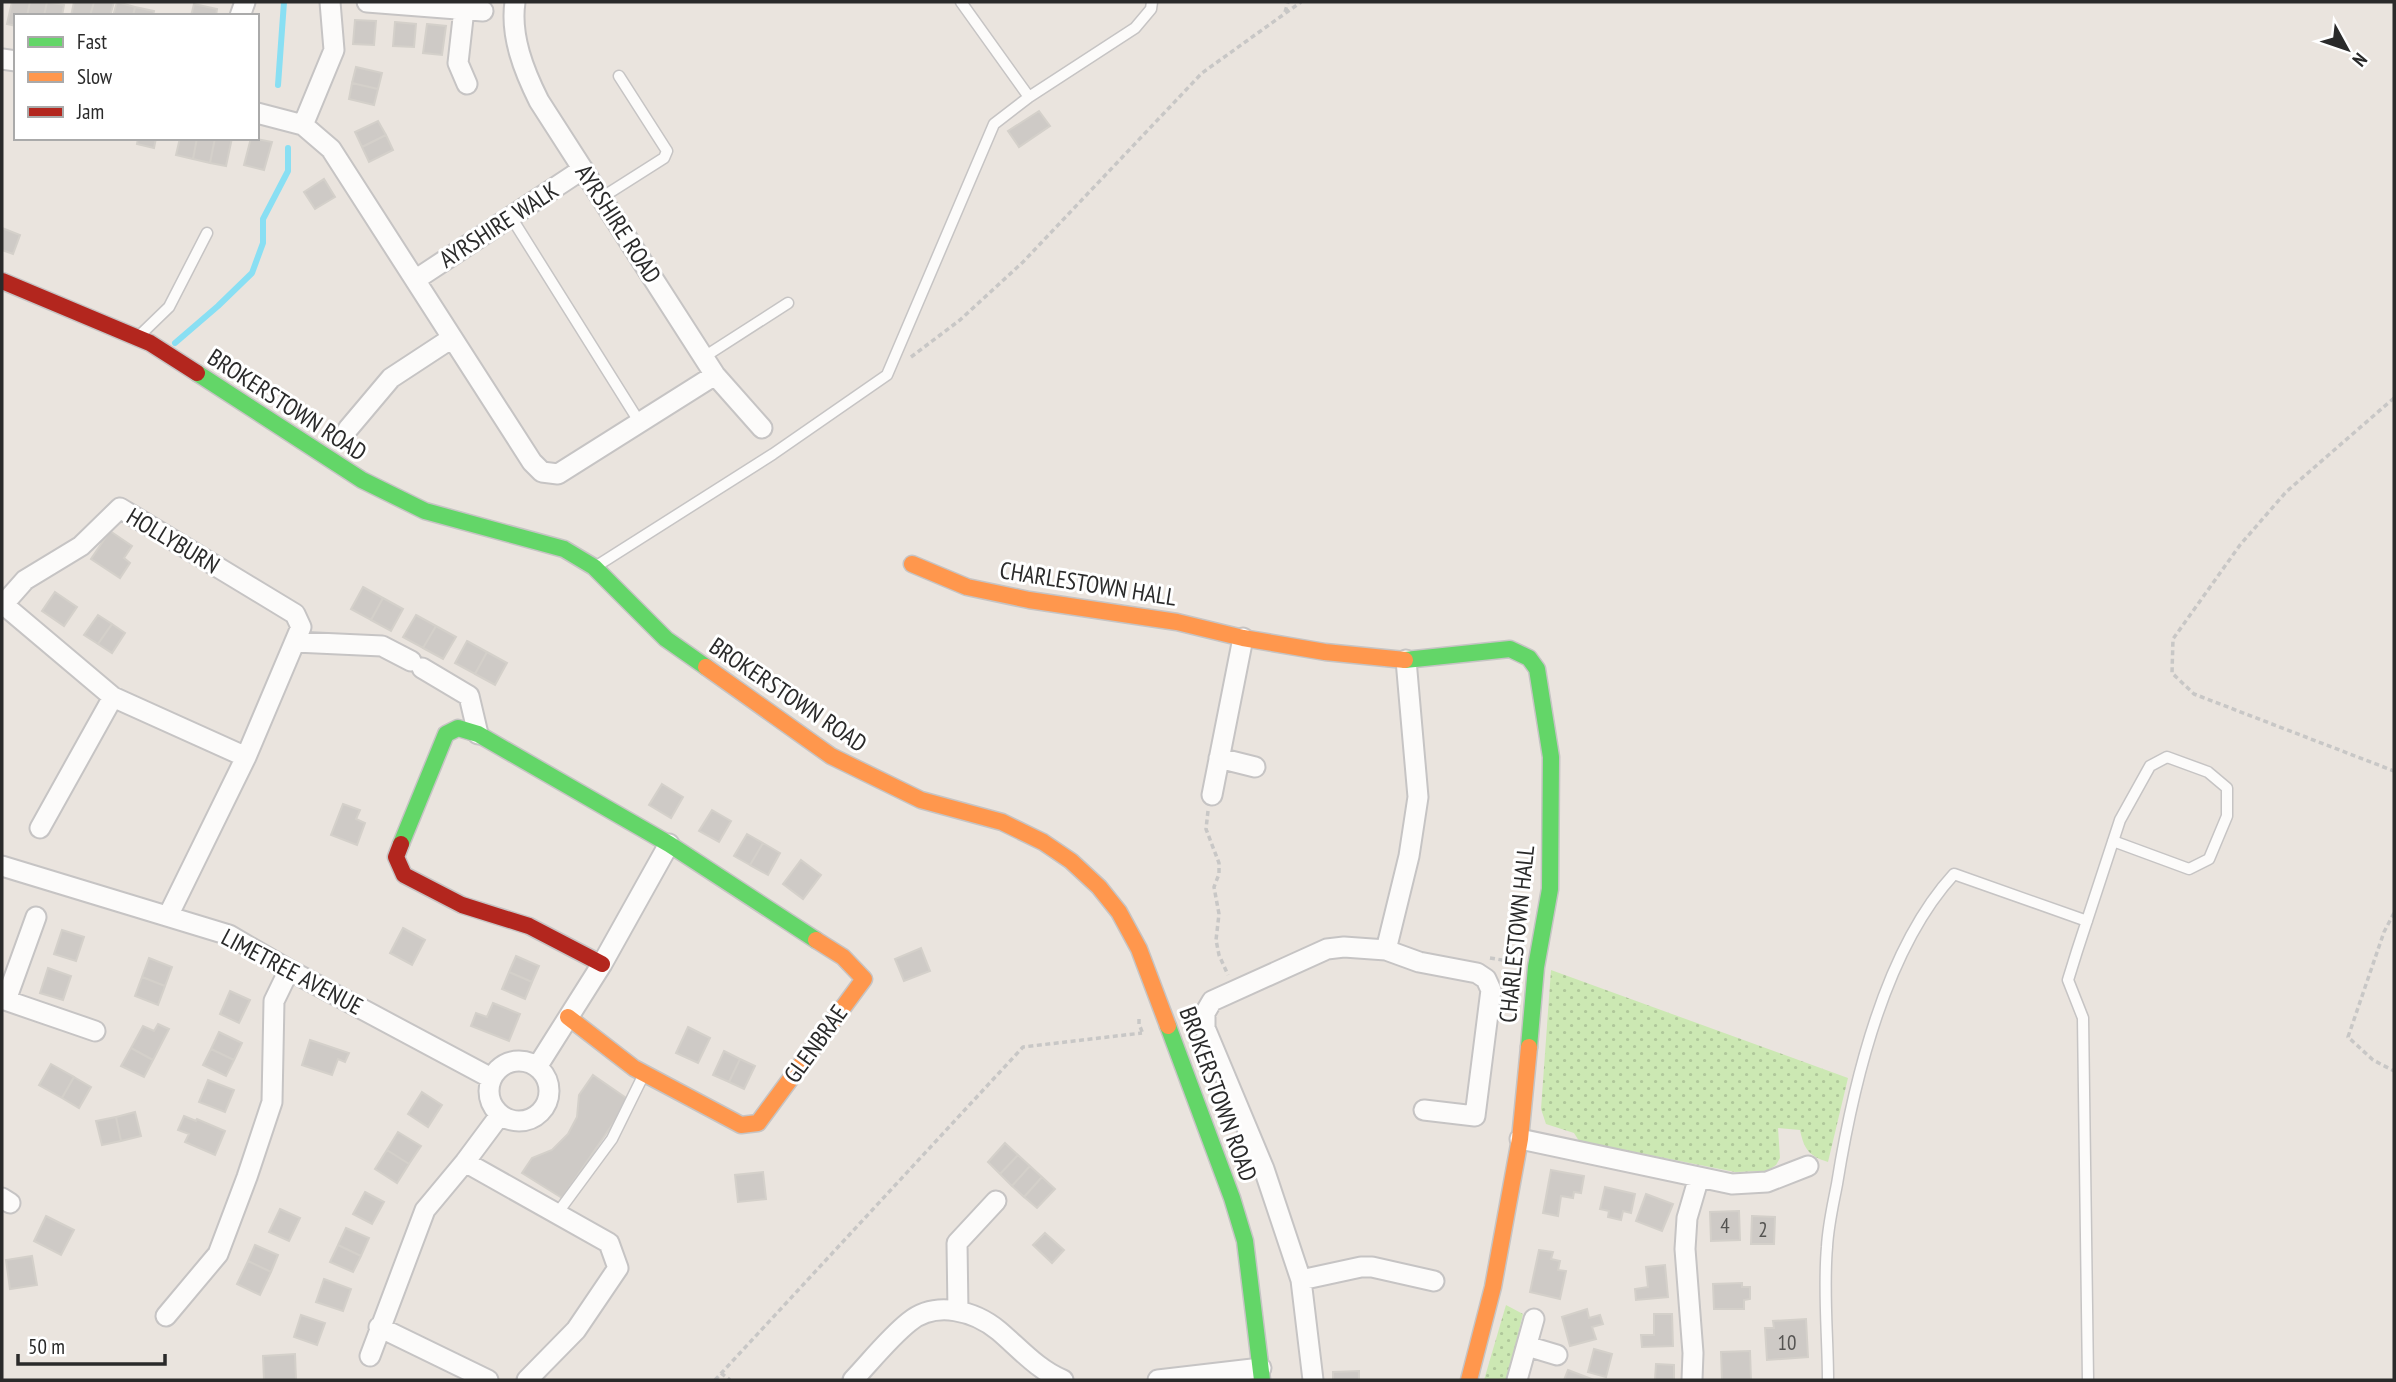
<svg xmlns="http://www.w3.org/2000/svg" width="2396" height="1382" font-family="'PT Sans Narrow',sans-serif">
	<defs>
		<pattern id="grass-dots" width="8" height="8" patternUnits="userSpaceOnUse" patternTransform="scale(1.75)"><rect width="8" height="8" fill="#cce8b3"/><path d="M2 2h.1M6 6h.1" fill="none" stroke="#afc79a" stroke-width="1.8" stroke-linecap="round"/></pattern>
	</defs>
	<rect width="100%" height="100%" fill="#eae4de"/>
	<path fill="url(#grass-dots)" d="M1551,970L1848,1078L1828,1162C1809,1156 1804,1149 1800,1130L1778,1128L1780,1158L1776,1165L1767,1171L1735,1172L1579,1141L1574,1133L1546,1124L1541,1109Z
		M1506,1305L1523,1314L1507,1380H1484Z"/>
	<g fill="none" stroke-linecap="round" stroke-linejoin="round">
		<path stroke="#89dff3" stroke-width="6" d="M278,85L284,2
			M175,343L218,306L252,273L263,243V219L288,171V148"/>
	</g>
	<path fill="#cecac6" stroke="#d4d0ca" stroke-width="2" d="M12,2H30L27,16H16V26L7,24Z
		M30,2H47L44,16H27Z
		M47,2L64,5L62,16H44Z
		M74,2H94L90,16H71Z
		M94,2H114L110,16H90Z
		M117,2L135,7L133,16H113Z
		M194,4L217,9L216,16H191Z
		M135,7L154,11L153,16H133Z
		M355,20L376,21L374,45L353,44Z
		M395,22L416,24L414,47L393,46Z
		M427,24L446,26L442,55L423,53Z
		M356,67L382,73L378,89L352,83Z
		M352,83L378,89L374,105L349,99Z
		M1039,111L1050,126L1019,147L1008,131Z
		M378,121L386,135L362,147L355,132Z
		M386,135L393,150L369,162L362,147Z
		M138,138H156L154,148L137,144Z
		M180,138H197L193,159L176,155Z
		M197,138H215L210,163L193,159Z
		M215,138H232L226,166L210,163Z
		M251,138L272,142L264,170L244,165Z
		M324,179L335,197L315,209L304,192Z
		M2,228L20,235L13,254L2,250Z
		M110,531L132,546L124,558L130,563L120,578L91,559Z
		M363,587L383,598L371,620L351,609Z
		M55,592L77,607L64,626L42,611Z
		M383,598L403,609L391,631L371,620Z
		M98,615L112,624L98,644L84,635Z
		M416,615L436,626L423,648L403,637Z
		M112,624L125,633L112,653L98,644Z
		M436,626L456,637L443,659L423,648Z
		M467,641L487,652L475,674L455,663Z
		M487,652L507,663L495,685L475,674Z
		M662,784L683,797L671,818L649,805Z
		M343,804L360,810L356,819L365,823L357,845L331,835Z
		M712,810L731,821L719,842L699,831Z
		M747,834L763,843L750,865L734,856Z
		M763,843L780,853L768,875L750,865Z
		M801,860L821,875L803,899L783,884Z
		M403,928L425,940L412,965L390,953Z
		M62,930L84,937L76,961L54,954Z
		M921,948L930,971L904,981L895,959Z
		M516,956L539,966L532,982L509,972Z
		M149,958L172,967L165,986L142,977Z
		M48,968L71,976L63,1000L40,993Z
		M509,972L532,982L525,999L502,989Z
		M142,977L165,986L158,1005L135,996Z
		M230,991L250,1000L239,1023L220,1014Z
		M493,1003L520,1014L509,1041L471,1026L476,1013L487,1017Z
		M158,1024L169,1029L153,1060L131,1048L143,1026L154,1031Z
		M688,1027L710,1038L698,1063L676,1053Z
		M219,1032L242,1043L234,1060L211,1049Z
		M310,1040L349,1053L345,1062L338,1059L332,1075L302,1065Z
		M131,1048L153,1060L144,1077L121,1066Z
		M211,1049L234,1060L226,1076L203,1065Z
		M724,1051L740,1059L729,1082L713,1075Z
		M740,1059L755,1066L744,1089L729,1082Z
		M51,1064L74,1077L62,1098L39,1085Z
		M593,1075L629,1100L562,1198L522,1173L532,1158L552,1150L568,1134L577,1117L579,1095Z
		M74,1077L91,1087L79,1108L62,1098Z
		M208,1080L234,1090L225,1112L199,1102Z
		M422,1092L442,1105L428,1127L408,1114Z
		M135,1112L141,1136L121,1141L116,1117Z
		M184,1116L196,1121L197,1119L225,1131L215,1155L185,1142L189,1134L178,1130Z
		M116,1117L121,1141L102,1145L96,1121Z
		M398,1132L421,1146L409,1164L387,1150Z
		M1005,1143L1018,1155L1000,1174L988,1162Z
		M387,1150L409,1164L397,1183L375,1169Z
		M1018,1155L1030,1166L1012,1186L1000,1174Z
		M1030,1166L1042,1177L1024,1197L1012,1186Z
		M1551,1170L1584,1176L1581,1193L1574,1192L1573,1198L1561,1196L1558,1216L1543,1213Z
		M763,1172L766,1199L738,1202L735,1175Z
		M1042,1177L1055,1189L1037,1208L1024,1197Z
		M1605,1187L1635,1194L1631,1213L1623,1211L1621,1220L1608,1217L1609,1211L1600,1209Z
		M365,1192L384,1202L372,1224L353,1214Z
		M1646,1194L1673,1204L1662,1231L1636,1221Z
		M280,1209L300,1218L289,1241L269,1232Z
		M1739,1211L1740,1240L1711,1241L1710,1212Z
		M46,1216L74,1230L61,1255L34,1241Z
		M1752,1216L1775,1217L1774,1244H1751Z
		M346,1228L369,1238L361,1256L338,1245Z
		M1045,1233L1064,1250L1052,1263L1033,1245Z
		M255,1245L278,1255L271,1272L248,1261Z
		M338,1245L361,1256L353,1272L330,1262Z
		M1539,1250L1553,1252L1551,1259L1560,1261L1558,1270L1566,1271L1560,1299L1530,1292Z
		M32,1256L37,1285L10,1289L6,1260Z
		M248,1261L271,1272L260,1295L237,1284Z
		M1665,1265L1668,1297L1636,1300L1635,1289L1648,1287L1646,1267Z
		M324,1279L351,1289L343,1311L316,1302Z
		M1742,1283V1287H1750V1299L1744,1300V1309H1714L1713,1284Z
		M1587,1309L1589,1318L1600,1315L1603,1324L1592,1327L1596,1339L1570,1346L1562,1317Z
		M1654,1314H1672L1673,1346L1642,1347L1641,1335H1654Z
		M301,1315L325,1323L317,1345L294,1337Z
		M1806,1319L1808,1357L1767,1360L1765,1328H1774L1773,1321Z
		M1594,1349L1612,1354L1606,1377L1588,1372Z
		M1750,1351L1751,1380H1722L1721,1352Z
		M295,1354L296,1380H264L263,1356Z
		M1656,1364L1674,1365V1380H1655Z
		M1568,1370L1594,1380H1564Z
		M1359,1371V1380H1333V1372Z"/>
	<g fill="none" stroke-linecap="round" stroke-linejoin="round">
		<defs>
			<path id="lane" d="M1029,97L1135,28L1151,9L1152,2
				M601,198L664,158L667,151L619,76
				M511,217L640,423
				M138,337L169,307L207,233
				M704,357L788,303
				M595,567L773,454L887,375L994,124L1029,97L961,2
				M556,1215L612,1139L644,1074
				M1828,1380C1828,1337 1823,1290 1827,1247C1828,1226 1833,1205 1837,1184C1853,1084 1884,950 1954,874L2087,921
				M2088,1380L2083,1018L2068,980L2077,951L2120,820L2150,766L2167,757L2208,772L2227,788V816L2209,859L2189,869L2113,841"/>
			<path id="street" d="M367,2L483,11
				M515,2C510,36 524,71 539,101L715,375L762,428
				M464,9L458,63L467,84
				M240,16L245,2
				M2,59L16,61
				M257,113L303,125L331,149L532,462L542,472L558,474L715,375
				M303,125L334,50L330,2
				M415,280L583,169
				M348,429L391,378L452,338
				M4,605L113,697L246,757
				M2,606L25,580L81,546L120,508L295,614L301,627L246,757L168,916
				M295,642L382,646L411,661
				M422,668L469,696L478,734
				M1219,758L1255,767
				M1212,795L1243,638
				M40,828L113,697
				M2,866L229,935L289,970L491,1078
				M1386,950L1409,856L1418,797L1406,660
				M2,999L95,1031
				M6,1000L36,917
				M489 1091a30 30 0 1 1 60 0a30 30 0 1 1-60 0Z
				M537,1067L602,964L669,844
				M1520,1139L1732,1184L1767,1182L1808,1166
				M465,1162L609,1243L618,1268L576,1330L527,1380
				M2,1198L10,1203
				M1301,1280L1361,1267H1372L1434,1281
				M958,1311L957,1243L996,1201
				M166,1316L218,1254L247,1177L272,1102L274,1001L289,970
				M379,1327L488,1380
				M1527,1346L1557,1355
				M370,1356L425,1210L465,1162L500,1115
				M853,1380C871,1361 889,1338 909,1322C936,1300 975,1311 999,1331C1019,1348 1038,1370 1063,1380
				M1158,1380L1261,1368
				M1313,1380L1301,1280L1264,1169L1205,1028V1013L1212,1001L1327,949L1344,947L1386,950L1419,962L1477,973L1486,979L1491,990L1475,1116L1424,1110
				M1517,1380L1534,1319
				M1692,1380L1693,1353L1685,1249L1687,1218L1699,1177"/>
			<path id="fast" d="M197,373L362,480L425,511L564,549L594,567L666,639L706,667
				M1405,660L1510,649L1529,658L1537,669L1551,757L1550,889L1536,967L1529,1047
				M401,844L446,734L458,728L478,734L669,844L816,940
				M1168,1026L1232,1198L1245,1241L1262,1380"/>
			<path id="slow" d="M912,564L967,587L1029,600L1177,622L1243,638L1325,652L1405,660
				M706,667L831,756L921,800L1002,822L1043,842L1071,861L1099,887L1119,912L1139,949L1168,1026
				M568,1017L634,1068L741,1125L758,1123L864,979L843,957L816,940
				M1469,1380L1493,1287L1520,1139L1529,1047"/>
			<path id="jam" d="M2,281L150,343L197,373
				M401,844L396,857L404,875L462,905L529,926L602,964"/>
		</defs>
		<use href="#lane" stroke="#c6c4c4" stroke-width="13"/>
		<use href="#street" stroke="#c6c4c4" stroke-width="23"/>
		<use href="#fast" stroke="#c6c4c4" stroke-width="19"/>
		<use href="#slow" stroke="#c6c4c4" stroke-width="19"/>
		<use href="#jam" stroke="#c6c4c4" stroke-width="19"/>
		<path stroke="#c8c7c6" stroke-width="3.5" stroke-dasharray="5 3.5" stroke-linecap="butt" d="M1285,12L1288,2
			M911,357L960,320L1023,262L1202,73L1301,2
			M2394,398L2286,492L2240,545L2173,639L2172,673L2194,694L2394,771
			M1208,811L1206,829L1219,863V874L1214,887L1219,914L1216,940L1219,955L1228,975
			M2394,913L2384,932L2348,1037L2373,1060L2394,1071
			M1490,958L1514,962
			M1139,1019V1024L1143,1034
			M721,1373L730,1380
			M715,1380L1023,1047L1142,1033"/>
		<use href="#lane" stroke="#fcfbfa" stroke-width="10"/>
		<use href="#street" stroke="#fcfbfa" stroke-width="19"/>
		<use href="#fast" stroke="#63d668" stroke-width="16"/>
		<use href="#slow" stroke="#ff974d" stroke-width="16"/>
		<use href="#jam" stroke="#b3261e" stroke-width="16"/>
	</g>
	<g text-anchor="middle" stroke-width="6" stroke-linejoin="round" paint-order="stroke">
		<g font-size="21" fill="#555452">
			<text x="1725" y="1233">4</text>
			<text x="1763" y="1237">2</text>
			<text x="1787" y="1350">10</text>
		</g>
		<g font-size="24" fill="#2a2a2a" stroke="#fff">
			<text transform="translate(618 224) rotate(57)" y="8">AYRSHIRE ROAD</text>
			<text transform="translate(499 225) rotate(-33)" y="8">AYRSHIRE WALK</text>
			<text transform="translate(287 405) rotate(33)" y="8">BROKERSTOWN ROAD</text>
			<text transform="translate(173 541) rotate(31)" y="8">HOLLYBURN</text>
			<text transform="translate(1088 584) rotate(9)" y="8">CHARLESTOWN HALL</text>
			<text transform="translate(788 695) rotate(34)" y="8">BROKERSTOWN ROAD</text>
			<text transform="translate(1517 934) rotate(-84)" y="8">CHARLESTOWN HALL</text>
			<text transform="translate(292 972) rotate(28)" y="8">LIMETREE AVENUE</text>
			<text transform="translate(816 1044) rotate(-54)" y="8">GLENBRAE</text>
			<text transform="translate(1218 1094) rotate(70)" y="8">BROKERSTOWN ROAD</text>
		</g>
	</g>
	<rect width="2396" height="1382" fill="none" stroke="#2a2a2a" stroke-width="7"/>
	<rect x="14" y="14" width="245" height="126" fill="#ffffff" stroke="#aaaaaa" stroke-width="2"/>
	<rect x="28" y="37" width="35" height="10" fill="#63d668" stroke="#aaaaaa" stroke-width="2"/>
	<text x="77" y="49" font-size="21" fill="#2a2a2a">Fast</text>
	<rect x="28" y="72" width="35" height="10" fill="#ff974d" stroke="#aaaaaa" stroke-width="2"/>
	<text x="77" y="84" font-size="21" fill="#2a2a2a">Slow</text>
	<rect x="28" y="107" width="35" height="10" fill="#b3261e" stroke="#aaaaaa" stroke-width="2"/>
	<text x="77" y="119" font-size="21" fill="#2a2a2a">Jam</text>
	<g transform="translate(2347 49) rotate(130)" stroke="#ffffff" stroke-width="5" paint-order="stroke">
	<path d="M0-5L12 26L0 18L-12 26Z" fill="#2a2a2a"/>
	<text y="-10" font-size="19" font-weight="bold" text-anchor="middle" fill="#2a2a2a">N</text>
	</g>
	<path d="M18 1354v10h147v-10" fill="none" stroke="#2a2a2a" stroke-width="3.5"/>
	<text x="28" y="1354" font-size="21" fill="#2a2a2a" stroke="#ffffff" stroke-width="5" paint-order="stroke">50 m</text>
</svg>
